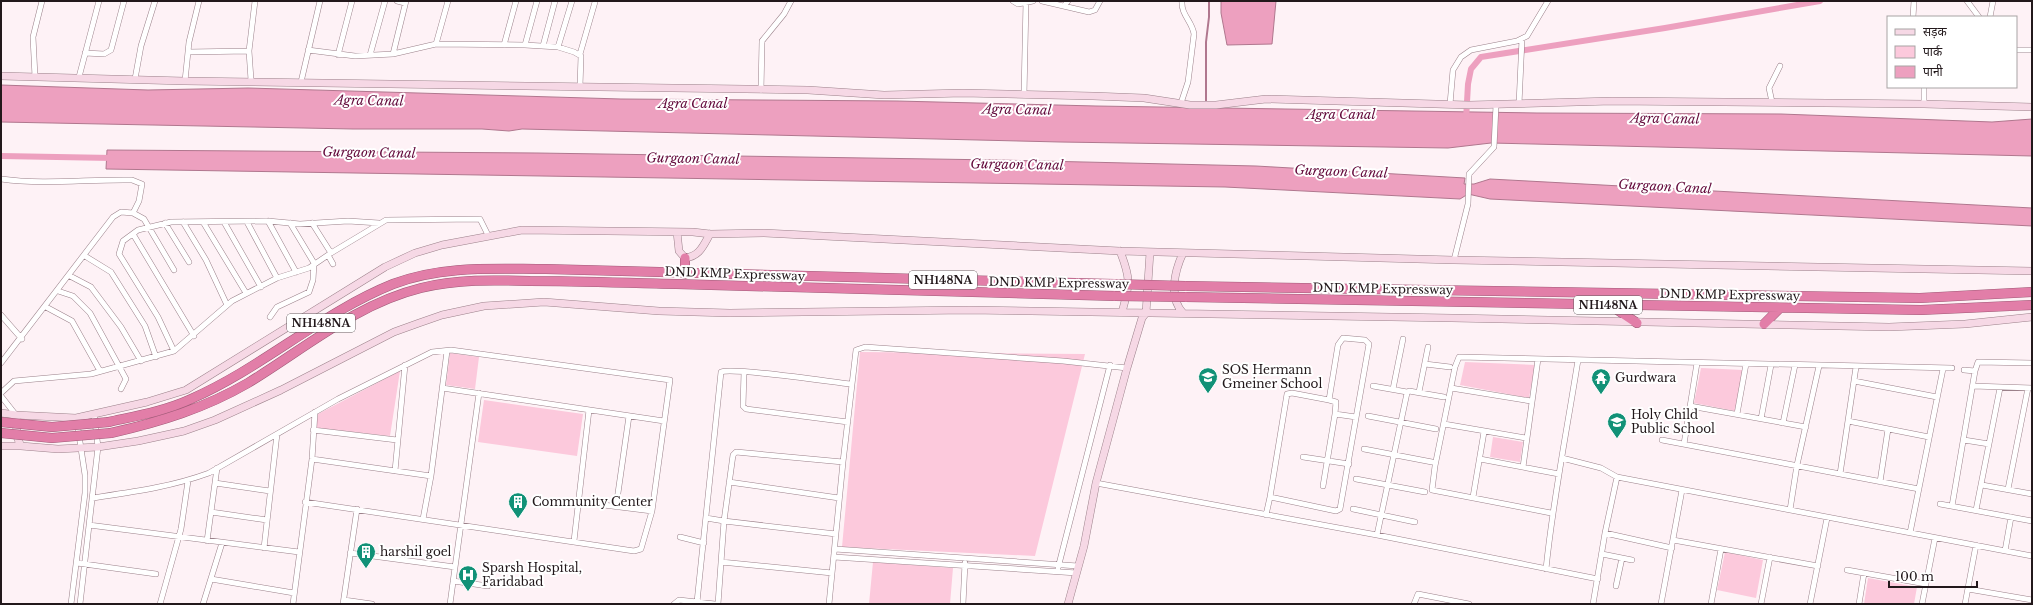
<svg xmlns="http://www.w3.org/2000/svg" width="2033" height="605" font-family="'Libre Baskerville','Noto Sans Devanagari',serif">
	<rect width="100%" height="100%" fill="#fef2f6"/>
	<path fill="#fcc9dc" d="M860,352L1085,354L1035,556L842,547Z
		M450,353L479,357L475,389L446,385Z
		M1465,362L1535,365L1529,398L1460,385Z
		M1701,368L1743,370L1735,411L1694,403Z
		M400,371L390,436L316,428L318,414Z
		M484,400L583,414L577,456L478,442Z
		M1493,437L1523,442L1520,462L1490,457Z
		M1725,552L1763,560L1756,598L1717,590Z
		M873,562L953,568L950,604H869Z
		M1868,578L1917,587L1914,604H1864Z"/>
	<path fill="#eda0bf" stroke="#b0778e" d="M1221,1H1276L1272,44L1227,45L1221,13Z
		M1,85L148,90L248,88L621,99L897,101L1096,106L1537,113L1781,114L1992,122L2032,119V156L1491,143L1448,148L1060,142L522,129L509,131L482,129H353L1,122Z
		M107,150L537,153L998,160L1256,166L1465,178L1464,184H1474L1490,179L2032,208V226L1490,199L1468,194L1460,199L1225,187L106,169Z"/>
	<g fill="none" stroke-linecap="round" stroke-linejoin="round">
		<path stroke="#b0778e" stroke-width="2" d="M1206,103V42L1209,17V1"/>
		<path stroke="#eda0bf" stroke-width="6" d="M1466,120L1468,84L1471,69L1481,57L1665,28L1820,1
			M1,156L113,158"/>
		<defs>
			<path id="street" d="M397,1L405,3
				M1013,1L1018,4L1033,1
				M1042,1L1089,12L1095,10L1100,1
				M1967,1L1979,17
				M1064,6L1068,1
				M1913,17L1914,1
				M1990,17L1993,1
				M436,44L448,1
				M504,45L516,1
				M525,45L537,1
				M543,46L555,1
				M558,47L572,1
				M308,50L355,56L393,54L436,44L525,45L558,47L574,52L581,56L580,86
				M2016,50H2032
				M188,52L249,51
				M85,53L104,54L111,50L124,1
				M393,54L406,1
				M580,54L595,2
				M338,55L352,1
				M370,55L385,1
				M35,77L33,37L42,1
				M79,77L99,1
				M135,79L141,46L155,1
				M251,80L249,51L255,1
				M185,81L189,42L199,1
				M301,82L320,1
				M761,90L762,41L784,14L791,1
				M1024,95L1026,1
				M1772,102L1769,88L1780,66
				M1181,103L1188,82L1194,34C1192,21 1181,15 1182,1
				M1450,104L1453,70L1461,57L1471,50L1517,41L1527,36L1548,1
				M1519,104L1522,39
				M1924,104V87
				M1,179C45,185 89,179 132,180L142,184L139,201L133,213L121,212L113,217L1,363
				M133,213L144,219L174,270
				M268,221L296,272
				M183,222L206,260L227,305
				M203,222L246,293
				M224,222L261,287
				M247,222L277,278
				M165,223L189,262
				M312,223L331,253
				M133,234L194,336
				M328,255L333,264
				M85,256L111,272L145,326L156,357
				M1454,260L1468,204L1469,174L1494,147L1496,105
				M70,276L91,287L121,327L141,361
				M58,291L73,296L90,313L126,379L121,389
				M46,307L72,321L100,371
				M1,315L22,339
				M270,317L277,307L309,292L313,280L314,263L290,223
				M174,351L158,317L119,254L123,241L138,230L171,222L268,221L300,224L348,221L379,223
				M1425,364L1450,367
				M1964,370L1975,371
				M744,372L743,406L746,409L848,422
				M1854,381L1937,397
				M1373,386L1407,392
				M1973,386L2032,388
				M442,388L664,421
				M1451,388L1531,401
				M1393,389L1403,339
				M1419,392L1428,347
				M1,393L14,381L91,374L174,351L232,301L277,278L309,268L331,253L386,220L480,219L488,235
				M1,396L16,415
				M1329,400L1292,393L1287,394L1270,497L1336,511L1340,509L1369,344L1365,340L1343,338L1338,345L1329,400L1336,402L1335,414L1356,417
				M1690,406L1806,427
				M1737,414L1746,364
				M1368,416L1436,429
				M1761,419L1771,365
				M1848,421L1929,437
				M1783,423L1795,365
				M1444,424L1526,438
				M313,430L397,440
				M1662,440L1919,489
				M1964,440L1989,444
				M1684,444L1697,363
				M1364,449L1432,462
				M1303,457L1349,464
				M1562,458L1601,468L1617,477L2032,556
				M312,459L431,476
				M1480,459L1559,474
				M1523,467L1538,359
				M395,471L405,365
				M1840,474L1856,367
				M1356,479L1425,492
				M729,482L839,498
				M1880,482L1888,429
				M215,483L270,491
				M1096,483L1377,535L1598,579
				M1982,485L2032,494
				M1323,486L1335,414
				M2008,489L2028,388
				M1473,497L1484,432
				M92,498C132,492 171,487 209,473L338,399L432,352L451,350L670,380L652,511L641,549L634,551L305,502
				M579,502L652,511
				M1940,504L2032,521
				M1952,506L1975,371L1978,362L2032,363
				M616,507L629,416
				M1353,509L1415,522
				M1790,510L1797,465L1819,366
				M1976,510L2000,388
				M211,512L267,520
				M1551,513L1432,490L1435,466L1455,367L1459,357L1952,368
				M1266,515L1270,497
				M706,518L724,521L718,604
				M423,519L431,476L447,351
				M89,525L299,552
				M1605,533L1672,548
				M1910,533L1943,369
				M836,534L724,521L733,455L736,452L843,462
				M1377,535L1407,393L1409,391L1444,397
				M680,537L704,543
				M1673,540L1818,566
				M207,541L217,468
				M574,541L589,410
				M264,548L277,434
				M835,549L1078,566
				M2005,551L2011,517
				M350,553L455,567
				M1602,554L1632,560
				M834,557L1077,573
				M721,562L832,573
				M77,563L156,574
				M1058,568L1110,365
				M1546,569C1553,499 1567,430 1578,360
				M1847,570L1926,584
				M211,579L294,593
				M453,581L488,586
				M1616,586L1622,558
				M1968,589L2032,600
				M344,600L372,604
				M697,602L721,372C732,367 832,382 851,384
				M71,604L85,493V475L77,422
				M80,604L98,447L94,414
				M160,604L181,529L188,481
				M203,604L222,543
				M293,604L312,459L315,412
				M343,604L357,509
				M450,604L479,393
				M674,604L679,600L715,604
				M829,604L843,462L856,350L865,347L1063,361L1127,368
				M963,604L965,563
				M1414,604L1418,594L1469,604
				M1593,604L1605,533L1617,477
				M1661,604L1682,490
				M1711,604L1721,549
				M1761,604L1770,557
				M1810,604L1827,518
				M1859,604L1864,573
				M1922,604L1935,538
				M1965,604L1976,545"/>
			<path id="secondary" d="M1,76L185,81L808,90L884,95L963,93L1093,96L1144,98L1190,105H1216L1266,99L1469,105L1612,101L1924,104L2032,107
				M677,232L679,251L685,258C700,256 703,246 710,234
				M1120,251C1131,279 1130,284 1122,312
				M1183,253C1175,270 1168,297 1183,313
				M2032,271L1454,260L1120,251L764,233L710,234L693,232L522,230L442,245L415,253L385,267L186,390L147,402L76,418L16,415L17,437L21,446L58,449L98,447L138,441L184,431L215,420L281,390L394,332L419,323L442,315L484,306L544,302L659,311L730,313L969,310L1452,318L1889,327L1965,324L2032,317
				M1,413L16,415
				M1,446H21
				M1068,604L1084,546L1096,483L1127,368L1142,318L1146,313L1150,252"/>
			<path id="highway" d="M685,274V258
				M1185,286L1920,298L2032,292
				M1185,297L1921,310L2032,305
				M1610,305L1637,323
				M1764,324L1780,308
				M109,422C136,416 165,411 191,399C262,368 321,313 393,284C442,265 495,269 546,269L1115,284
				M111,433C160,422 205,408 248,383C304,349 356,304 421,288C457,279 493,280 530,281C579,281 628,283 676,284C823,289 969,293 1115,296"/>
		</defs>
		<use href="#street" stroke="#9b818a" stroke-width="6"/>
		<use href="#secondary" stroke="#9b818a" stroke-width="8"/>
		<use href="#highway" stroke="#9f5a77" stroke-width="10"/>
		<use href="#street" stroke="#fff" stroke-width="5"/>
		<use href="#secondary" stroke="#f6d8e5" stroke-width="7"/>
		<use href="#highway" stroke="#e27ea8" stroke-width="9"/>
		<defs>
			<path id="highway-bridge" d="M1115,284L1185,286
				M1115,296L1185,297
				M1,422L52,427L109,422
				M1,433L52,438L111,433"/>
		</defs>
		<use href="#highway-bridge" stroke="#9f5a77" stroke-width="10" stroke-linecap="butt"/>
		<use href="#highway-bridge" stroke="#e27ea8" stroke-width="9"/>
	</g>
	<defs>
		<symbol id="school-pin" viewBox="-11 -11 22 30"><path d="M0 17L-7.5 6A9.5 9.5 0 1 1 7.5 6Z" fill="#129177" stroke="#fff"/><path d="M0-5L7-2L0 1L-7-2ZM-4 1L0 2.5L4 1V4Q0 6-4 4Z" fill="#fff"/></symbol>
		<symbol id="temple-pin" viewBox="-11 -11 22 30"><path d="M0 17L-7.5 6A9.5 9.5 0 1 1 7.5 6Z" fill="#129177" stroke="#fff"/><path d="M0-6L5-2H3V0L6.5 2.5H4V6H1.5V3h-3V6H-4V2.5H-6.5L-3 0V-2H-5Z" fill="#fff"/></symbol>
		<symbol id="building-pin" viewBox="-11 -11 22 30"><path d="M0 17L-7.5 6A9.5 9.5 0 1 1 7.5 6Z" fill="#129177" stroke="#fff"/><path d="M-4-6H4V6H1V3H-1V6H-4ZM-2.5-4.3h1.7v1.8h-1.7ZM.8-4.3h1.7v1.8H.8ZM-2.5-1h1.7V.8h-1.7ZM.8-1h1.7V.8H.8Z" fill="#fff"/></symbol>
		<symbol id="hospital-pin" viewBox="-11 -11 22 30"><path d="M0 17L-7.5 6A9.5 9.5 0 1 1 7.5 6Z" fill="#129177" stroke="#fff"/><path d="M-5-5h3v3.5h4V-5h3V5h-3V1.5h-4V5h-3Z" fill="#fff"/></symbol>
	</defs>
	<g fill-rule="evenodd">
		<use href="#school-pin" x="1197" y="366" width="22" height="30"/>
		<use href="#temple-pin" x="1590" y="367" width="22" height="30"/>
		<use href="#school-pin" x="1606" y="411" width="22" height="30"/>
		<use href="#building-pin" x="507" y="491" width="22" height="30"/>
		<use href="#building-pin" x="355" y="541" width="22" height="30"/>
		<use href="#hospital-pin" x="457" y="564" width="22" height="30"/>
	</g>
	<g text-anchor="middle" stroke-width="4" stroke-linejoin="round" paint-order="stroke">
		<g fill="#fff" stroke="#645d5f" stroke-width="1">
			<rect x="909" y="271" width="68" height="18" rx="3"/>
			<rect x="1574" y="296" width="68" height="18" rx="3"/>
			<rect x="287" y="314" width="68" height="18" rx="3"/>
		</g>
		<g font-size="11" font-weight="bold" fill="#22181b">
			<text x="943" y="284">NH148NA</text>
			<text x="1608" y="309">NH148NA</text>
			<text x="321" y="327">NH148NA</text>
		</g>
		<g font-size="12" fill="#22181b" stroke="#fff">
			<text transform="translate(735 274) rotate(2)" y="4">DND KMP Expressway</text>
			<text transform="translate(1059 283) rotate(1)" y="4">DND KMP Expressway</text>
			<text transform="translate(1383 289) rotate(1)" y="4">DND KMP Expressway</text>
			<text transform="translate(1730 295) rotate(1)" y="4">DND KMP Expressway</text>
		</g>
		<g font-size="12" fill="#22181b" stroke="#fff" text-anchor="start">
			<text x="1222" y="374">SOS Hermann<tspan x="1222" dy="14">Gmeiner School</tspan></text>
			<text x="1615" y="382">Gurdwara</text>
			<text x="1631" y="419">Holy Child<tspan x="1631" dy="14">Public School</tspan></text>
			<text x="532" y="506">Community Center</text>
			<text x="380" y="556">harshil goel</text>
			<text x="482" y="572">Sparsh Hospital,<tspan x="482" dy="14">Faridabad</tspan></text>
		</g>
		<g font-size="13" font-style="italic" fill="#63093b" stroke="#fff">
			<text transform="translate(369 100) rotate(1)" y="5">Agra Canal</text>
			<text x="693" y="108">Agra Canal</text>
			<text transform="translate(1017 109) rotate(1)" y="5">Agra Canal</text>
			<text x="1341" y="119">Agra Canal</text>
			<text transform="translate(1665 118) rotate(1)" y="5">Agra Canal</text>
			<text transform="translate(369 152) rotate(1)" y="5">Gurgaon Canal</text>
			<text transform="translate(693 158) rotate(1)" y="5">Gurgaon Canal</text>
			<text transform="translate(1017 164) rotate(1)" y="5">Gurgaon Canal</text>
			<text transform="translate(1341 171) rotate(2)" y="5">Gurgaon Canal</text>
			<text transform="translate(1665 186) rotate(3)" y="5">Gurgaon Canal</text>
		</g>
	</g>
	<rect width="2033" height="605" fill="none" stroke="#22181b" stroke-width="4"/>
	<rect x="1887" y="16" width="130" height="72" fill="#ffffff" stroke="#a7a3a4"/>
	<rect x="1895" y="29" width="20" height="6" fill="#f6d8e5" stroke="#a7a3a4"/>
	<text x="1923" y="36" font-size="12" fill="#22181b">सड़क</text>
	<rect x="1895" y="46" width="20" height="12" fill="#fcc9dc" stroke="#a7a3a4"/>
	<text x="1923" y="56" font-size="12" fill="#22181b">पार्क</text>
	<rect x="1895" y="66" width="20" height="12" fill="#eda0bf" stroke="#a7a3a4"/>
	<text x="1923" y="76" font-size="12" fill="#22181b">पानी</text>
	<path d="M1889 581v6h88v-6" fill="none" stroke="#22181b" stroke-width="2"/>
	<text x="1895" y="581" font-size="12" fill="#22181b" stroke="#ffffff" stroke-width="3" paint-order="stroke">100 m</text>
</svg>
